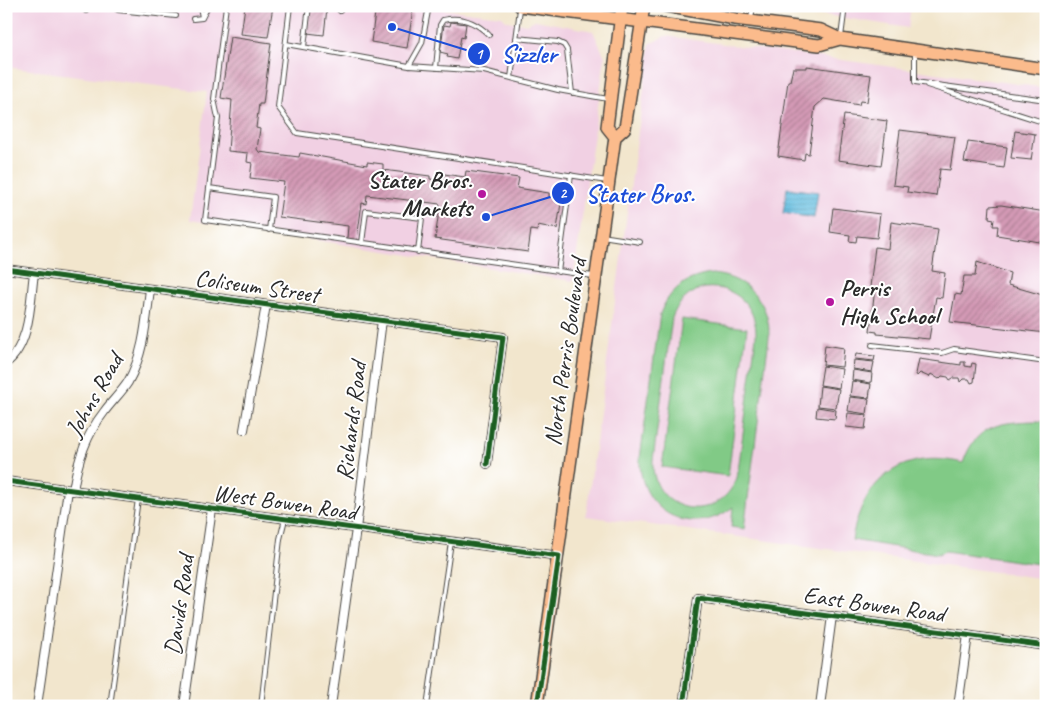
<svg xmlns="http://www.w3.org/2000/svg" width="1052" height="712" font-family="Caveat,sans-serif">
	<defs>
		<pattern id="water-rules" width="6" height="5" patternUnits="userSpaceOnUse" patternTransform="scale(1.25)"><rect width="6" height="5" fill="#63bee1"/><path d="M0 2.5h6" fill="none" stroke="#529bb7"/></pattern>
		<pattern id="building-hatch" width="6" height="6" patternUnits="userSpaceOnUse" patternTransform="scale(1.25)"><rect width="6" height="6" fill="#d49ab6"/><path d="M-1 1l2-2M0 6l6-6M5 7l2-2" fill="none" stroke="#ac7e94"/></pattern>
	</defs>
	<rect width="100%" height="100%" fill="#fff"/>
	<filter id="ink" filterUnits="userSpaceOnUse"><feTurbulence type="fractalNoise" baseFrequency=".02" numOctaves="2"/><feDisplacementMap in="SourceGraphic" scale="10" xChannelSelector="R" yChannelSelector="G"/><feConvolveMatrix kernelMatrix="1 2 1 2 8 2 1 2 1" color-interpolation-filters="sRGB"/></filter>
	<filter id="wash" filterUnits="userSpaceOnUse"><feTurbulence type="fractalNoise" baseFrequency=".0096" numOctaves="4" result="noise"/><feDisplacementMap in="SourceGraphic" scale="20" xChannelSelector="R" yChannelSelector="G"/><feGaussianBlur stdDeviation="1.12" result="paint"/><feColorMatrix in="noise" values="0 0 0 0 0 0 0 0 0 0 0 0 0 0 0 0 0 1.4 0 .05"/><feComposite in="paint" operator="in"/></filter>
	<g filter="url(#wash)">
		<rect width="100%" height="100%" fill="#f2e6cd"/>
		<path fill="#f1d0e3" d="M6,6H415L502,16L507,21L527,24L535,20L593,31L605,57L573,281L190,220L207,92L6,67Z
			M769,6H911L908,28Z
			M665,36L1046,88V579L586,516L650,44Z"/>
		<path fill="#81ca86" stroke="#567a58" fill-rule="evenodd" d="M712,274C747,277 771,302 769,338L744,529L731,527L733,507C691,540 638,511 640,458L660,314C669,290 686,277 712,274ZM705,288C735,285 757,306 756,336L737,478C717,527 650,513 653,460L672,318C678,302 689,292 705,288Z
			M682,319L747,328L728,476L662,467Z
			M1037,421L1046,422V565L945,551L938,554L852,540C862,480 902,448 963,463C976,424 1000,422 1037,421Z"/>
		<path fill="url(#water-rules)" stroke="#477486" d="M787,188L818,192L814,218L783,213Z"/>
		<g id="blocks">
			<path fill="url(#building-hatch)" d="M245,6H273L268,37L241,34Z
				M310,6L327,8L324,35L307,33Z
				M374,6L413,10L407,48L371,42L375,13L373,12Z
				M451,22L466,24L464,38L461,37L457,59L447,57L448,54L440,52L444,25L450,26Z
				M230,37L271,43L263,104H259L256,128L260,129L257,149L259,152L299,157L300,153L367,165V162L383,164V170L430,176V179L443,181L444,174L465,177L466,171L519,178L517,188L549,193V197L556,198V202L561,203L557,229L538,225L537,231L531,230L528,252L435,239L440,204L367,195L366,204L362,203L357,240L347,238L348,226L279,217L284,182L250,178L252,163L247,162L248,153L228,151L232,100L221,98Z
				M807,66L871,75L867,102L860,101L859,105L824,99L815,107L809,154L805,153L804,160L778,156L788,81H790L793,68H807Z
				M844,115L887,121L881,166L838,160Z
				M900,130L955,137L950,170L940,169L936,196L907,192L908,187L893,185Z
				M1015,131L1035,134L1031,160L1011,158Z
				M968,142L1007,147L1004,168L964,162Z
				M1001,205L1046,212V243L997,235L998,226H993L994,219L989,218L990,206Z
				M833,208L880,214L877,238L857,236L856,242L849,241L850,235L830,232Z
				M891,222L938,229L932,271L945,273L942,298L936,297L929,339L877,334V332L870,331L875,288L870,287L875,247L888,249Z
				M977,262L1010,273L1008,285L1046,296V333L950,322L955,294L961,295L964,276H975Z
				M825,345L844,348L842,367L823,365Z
				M856,354L875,356L874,361L855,359Z
				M919,359L961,365V362H965V366L971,367L972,363L976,364L974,382L971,383L969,379H963L960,382L959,378H953L950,380L948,377L942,376L939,379L931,374L929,377L920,373L917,376L916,374Z
				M854,360L874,362L872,372L853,369Z
				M823,366L842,369L839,388L820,385Z
				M853,370L872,373L871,383L852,380Z
				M852,381L871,384L869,398L850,396Z
				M820,386L839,389L836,408L818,406Z
				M850,397L869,399L867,414L848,411Z
				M817,407L836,410L835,419L816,417Z
				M848,413L867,415L865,429L846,427Z"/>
		</g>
	</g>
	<g filter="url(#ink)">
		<use href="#blocks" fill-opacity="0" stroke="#494743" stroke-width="1"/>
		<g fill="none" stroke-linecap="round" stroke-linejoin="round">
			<defs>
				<path id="service" d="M112,6L118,10L176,16
					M200,6L202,18
					M226,6L214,99L218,118L205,220L593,276
					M290,6L278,107L297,133L607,181
					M336,6L340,11
					M86,11V6
					M193,19L202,18L208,6
					M751,19L753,6
					M841,37L845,6
					M516,38L558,42L564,45L567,50L572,93
					M286,44L409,66L484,71L558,90L608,99
					M304,47L309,6
					M915,53V82L1046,100
					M409,66L422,43L429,6
					M436,68L440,25L443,20C461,16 476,22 489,35
					M511,78L520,9
					M927,85L1046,123
					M209,188L273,197L269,230
					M602,236L640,242
					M362,243L366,211L422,218L418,252
					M558,272L571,175
					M872,345L942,353L954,349L1046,362
					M110,706L138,499
					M261,706L280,539L285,519
					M427,706L451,542"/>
				<path id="minor" d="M6,269L503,337L487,464
					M6,363C31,344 30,302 34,273
					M244,430L266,305
					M6,481L559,556
					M73,491C77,462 86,435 104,412C111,402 121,393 128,382C144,354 146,321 150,289
					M37,706L68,490
					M184,706L212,509
					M331,706L356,529L382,320
					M683,706L698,598L1046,646
					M820,706L832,616
					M958,706L968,635"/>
				<path id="primary" d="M520,6L819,45L840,39
					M666,6L735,19L821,30L840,39L1046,69
					M615,137L625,128L644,6
					M537,706L615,137L607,127L622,6"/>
			</defs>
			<use href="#service" stroke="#494743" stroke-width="6"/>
			<use href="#minor" stroke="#494743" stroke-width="10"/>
			<use href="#primary" stroke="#494743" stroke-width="14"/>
			<use href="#service" stroke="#fff" stroke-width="4"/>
			<use href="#minor" stroke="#fff" stroke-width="8"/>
			<use href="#primary" stroke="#fbbb8c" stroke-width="11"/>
			<defs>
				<path id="cycleway" d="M6,269L503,337L487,464
					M6,481L559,556L537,706
					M683,706L698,598L1046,646"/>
			</defs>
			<use href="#cycleway" stroke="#fff" stroke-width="8"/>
			<use href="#cycleway" stroke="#1b5e20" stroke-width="5"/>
		</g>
	</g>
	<g fill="#b5179e" stroke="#fff" stroke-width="2">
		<circle cx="482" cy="194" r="5"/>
		<circle cx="830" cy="302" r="5"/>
	</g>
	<g text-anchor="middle" stroke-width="4" stroke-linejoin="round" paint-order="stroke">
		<g font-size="24" font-weight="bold" fill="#2b2b2b" stroke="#fff" text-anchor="end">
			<text x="472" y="188">Stater Bros.<tspan x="472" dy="28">Markets</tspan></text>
			<text x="840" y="296" text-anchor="start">Perris<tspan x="840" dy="28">High School</tspan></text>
		</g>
		<g font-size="24" fill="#2b2b2b" stroke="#fff">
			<text transform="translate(257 286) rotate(8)" y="8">Coliseum Street</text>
			<text transform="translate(565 352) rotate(-82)" y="8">North Perris Boulevard</text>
			<text transform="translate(94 395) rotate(-60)" y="8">Johns Road</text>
			<text transform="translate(351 421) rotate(-83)" y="8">Richards Road</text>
			<text transform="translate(285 502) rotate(8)" y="8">West Bowen Road</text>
			<text transform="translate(874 604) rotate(8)" y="8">East Bowen Road</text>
			<text transform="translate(179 605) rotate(-82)" y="8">Davids Road</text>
		</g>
	</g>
	<path fill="none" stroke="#1d4ed8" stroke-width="2" d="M392 27L479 54M486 217L563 193"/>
	<g fill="#1d4ed8" stroke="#fff" stroke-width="2">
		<circle cx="392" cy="27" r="5"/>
		<circle cx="486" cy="217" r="5"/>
		<circle cx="479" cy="54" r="12"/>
		<circle cx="563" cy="193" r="12"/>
	</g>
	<g font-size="15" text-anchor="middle" font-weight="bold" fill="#fff">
		<text x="479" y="59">1</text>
		<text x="563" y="198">2</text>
	</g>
	<g font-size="25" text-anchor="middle" font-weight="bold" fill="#1d4ed8" stroke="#fff" stroke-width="4" stroke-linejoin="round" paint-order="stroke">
		<text x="529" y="62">Sizzler</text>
		<text x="640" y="202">Stater Bros.</text>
	</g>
	<rect width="1052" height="712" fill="none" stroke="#fff" stroke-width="25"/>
</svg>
